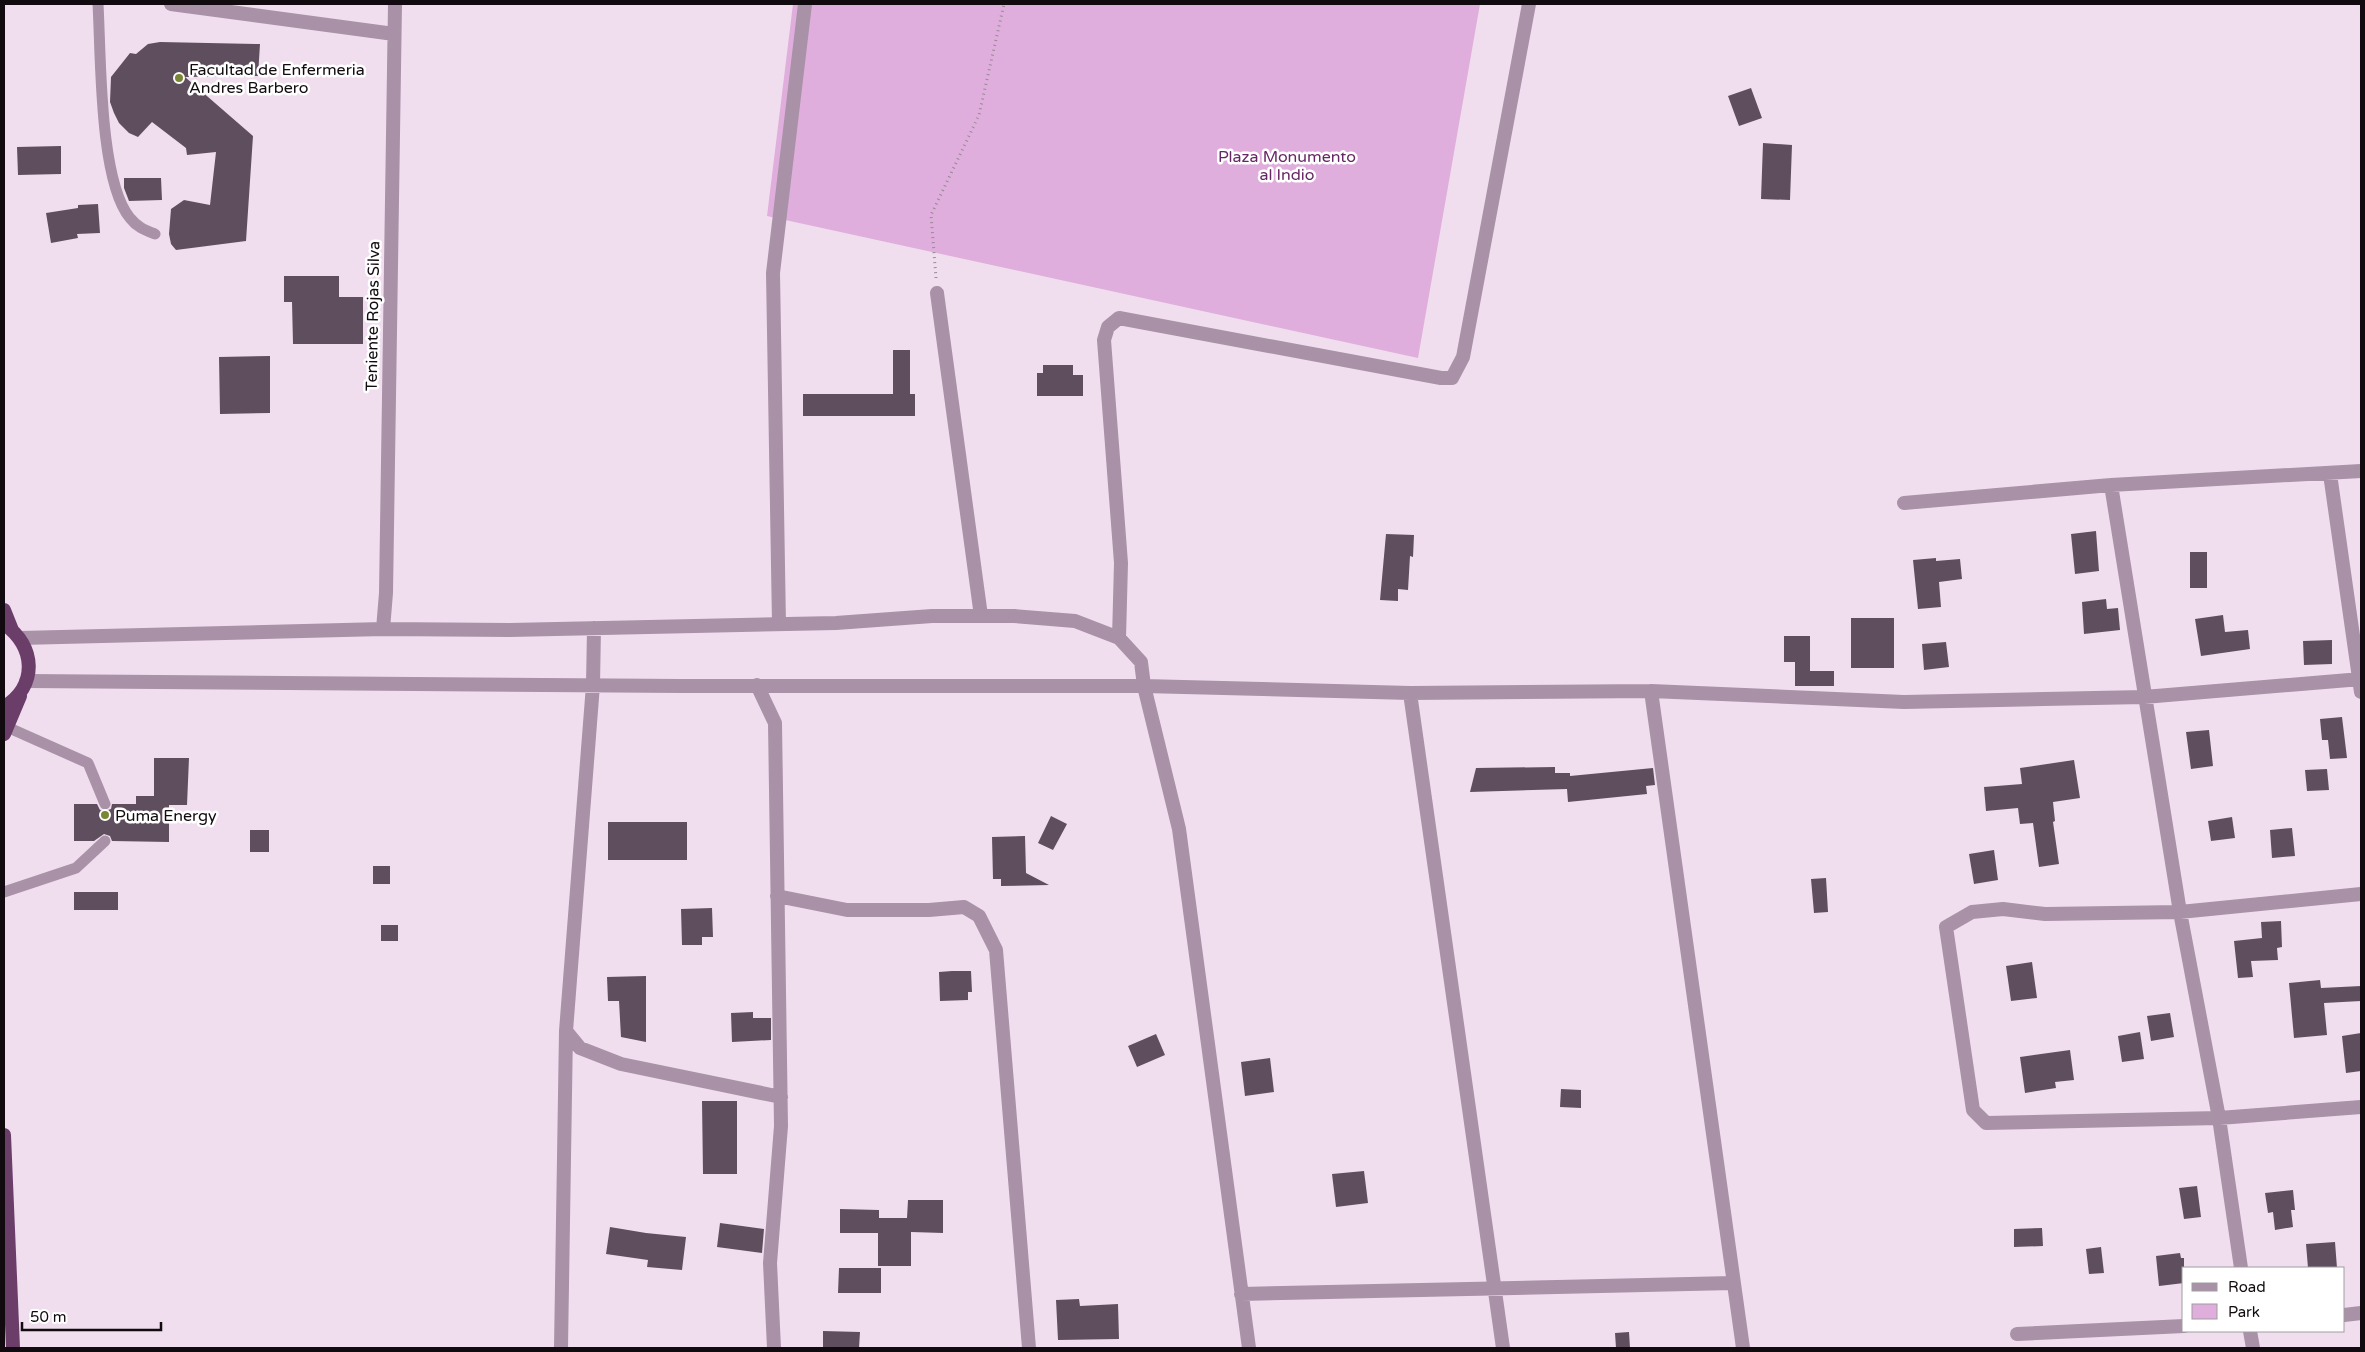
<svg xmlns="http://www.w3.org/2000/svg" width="2365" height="1352" font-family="'Varela Round',sans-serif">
	<rect width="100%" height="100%" fill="#f0deef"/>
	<path fill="#dfaedc" d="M793,4H1480L1418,358L767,216Z"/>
	<path fill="#5f4f5e" d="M160,42L260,44L258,76L185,77L253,136L246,241L176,250L171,244L169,234L171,209L184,200L210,205L216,152L187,155L186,148L152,122L138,137L129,133L119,123L114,113L110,102L111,77L130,53L136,54L148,44Z
		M1751,88L1762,118L1739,126L1728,96Z
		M1763,143L1792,145L1790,200L1761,199Z
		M61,146V174L18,175L17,147Z
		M124,178H161L162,200L129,201L124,188Z
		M98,204L100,233L77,234L78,238L51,243L46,213L78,208V205Z
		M284,276H339V297H363V344H293L292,302H284Z
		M893,350H910V394H915V416H803V394H893Z
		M270,356V413L220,414L219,357Z
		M1043,365H1073V375H1083V396H1037V373H1043Z
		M2096,531L2099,571L2075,574L2071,534Z
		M1386,534L1414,535L1413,557L1410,556L1408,590L1398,589V601L1380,600Z
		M2190,552H2207V588H2190Z
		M1936,558V561L1960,559L1962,579L1939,582L1941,607L1918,609L1913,560Z
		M2106,599L2107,609L2118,608L2120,630L2084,634L2082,602Z
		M2223,615L2225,632L2248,630L2250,649L2201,656L2195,619Z
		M1851,618H1894V668H1851Z
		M1784,636H1810V671H1834V686H1795V662H1784Z
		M2332,640V664L2304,665L2303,641Z
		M1946,642L1949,667L1924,670L1922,644Z
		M2342,717L2347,758L2330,759L2328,740H2322L2320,719Z
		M2209,730L2213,766L2191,769L2186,732Z
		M154,758H189L187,805H169V842L112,841L110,836L104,834L94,841H74V804H97L100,810L105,811L111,809L112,804H136V796H154Z
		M2074,760L2080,798L2053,802L2055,821L2053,822L2059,864L2039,867L2033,823L2020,824L2018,808L1986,811L1984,787L2022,784L2020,768Z
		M1555,767V773H1570V776L1653,768L1655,785L1646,786L1647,794L1568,802L1567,789L1470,792L1476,768Z
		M2327,769L2329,790L2307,791L2305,770Z
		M1051,816L1067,824L1053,850L1038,843Z
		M2232,817L2235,838L2211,841L2208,821Z
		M608,822H687V860H608Z
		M2292,828L2295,856L2272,858L2270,830Z
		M250,830H269V852H250Z
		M1025,836L1026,873L1049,885L1001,886V879H993L992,837Z
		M1994,850L1998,880L1974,884L1969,854Z
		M373,866H390V884H373Z
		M1826,878L1828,912L1814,913L1811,879Z
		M74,892H118V910H74Z
		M712,908L713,937H702V945H682L681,909Z
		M2281,921L2282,947L2277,948L2278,960L2251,961L2253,977L2238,978L2234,941L2262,938L2261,922Z
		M381,925H398V941H381Z
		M2032,962L2037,998L2011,1001L2006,966Z
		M952,971H971L972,992H968V1000L940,1001L939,972Z
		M646,976V1042L621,1037L619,1001H608L607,977Z
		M2320,980L2321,988L2361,986V1001L2324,1003L2327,1035L2294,1038L2289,983Z
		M753,1012V1018H771V1040L732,1042L731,1013Z
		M2170,1013L2174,1037L2151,1041L2147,1016Z
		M2140,1032L2144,1059L2122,1062L2118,1036Z
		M2361,1033V1071L2346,1073L2342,1036Z
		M1156,1034L1165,1055L1137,1067L1128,1046Z
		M2070,1050L2074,1080L2055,1082L2056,1088L2025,1093L2020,1057Z
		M1270,1058L1274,1092L1245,1096L1241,1062Z
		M1561,1089L1581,1090V1108L1560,1107Z
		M702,1101H737V1174H703Z
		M1364,1171L1368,1203L1336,1207L1332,1174Z
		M2197,1186L2201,1217L2184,1219L2179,1188Z
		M2293,1190L2295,1210H2291L2293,1227L2275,1230L2273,1212L2268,1213L2265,1193Z
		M908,1200H943V1233L911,1232V1266H878V1233H840V1209L879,1210V1218H907Z
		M720,1223L764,1229L762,1253L717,1247Z
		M610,1227L646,1233L686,1237L682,1270L647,1267L648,1260L606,1254Z
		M2042,1228L2043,1246L2014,1247V1229Z
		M2335,1242L2337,1268H2308L2306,1244Z
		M2101,1247L2104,1273L2089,1274L2086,1249Z
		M2180,1253L2181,1258H2184V1283L2159,1286L2156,1256Z
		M839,1268H881V1293H838Z
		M1079,1299L1080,1306L1118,1304L1119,1339L1058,1340L1056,1300Z
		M823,1331L860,1332L859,1348H823Z
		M1629,1332L1630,1348H1616L1615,1333Z"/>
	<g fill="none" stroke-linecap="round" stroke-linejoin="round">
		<path stroke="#978a96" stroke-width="3" stroke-dasharray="1 4" stroke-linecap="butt" d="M936,278L931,215L979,115L1004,4"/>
		<path stroke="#a991a7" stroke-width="11" d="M98,4C101,55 99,181 130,218C137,227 145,230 155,234
			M7,727L88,763L105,804
			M4,892L76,868L105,841"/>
		<path stroke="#a991a7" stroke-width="14" d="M171,4L394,34
			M937,293L981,616
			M2330,474L2361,692
			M2111,485L2180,912L2219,1118L2241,1268
			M1904,503L2111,485L2361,471
			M779,624L773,273L805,4
			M594,628L593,685L566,1031L580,1048L621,1064L781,1097
			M383,629L386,593L395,4
			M20,638L383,629L510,630L836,623L932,616H1014L1075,621L1119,638L1141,662L1144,686L1179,829L1249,1348
			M1119,638L1121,563L1104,340L1108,327L1119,318L1441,378H1452L1463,357L1529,4
			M26,681L681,686H1144L1410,693L1651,691L1904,702L2144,697L2361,679
			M757,685L775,723L781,1126L770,1263L774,1348
			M1651,691L1743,1348
			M1410,693L1503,1348
			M2361,894L2180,912L2045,914L2003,909L1972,912L1946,927L1973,1110L1986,1123L2219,1118L2361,1107
			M777,896L847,910H929L964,907L979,916L996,950L1029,1348
			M1241,1294L1733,1283
			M2344,1315L2361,1313
			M2250,1331L2253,1348
			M2017,1334L2184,1326
			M561,1348L566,1031"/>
		<path stroke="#6b3e6a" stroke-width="14" d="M4,610L12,630
			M4,624C36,646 38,686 4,707
			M4,734L20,696
			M4,1135L13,1348"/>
	</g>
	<g fill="#788635" stroke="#fff" stroke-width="2">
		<circle cx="179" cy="78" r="5"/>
		<circle cx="105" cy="815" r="5"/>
	</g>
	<g text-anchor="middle" stroke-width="5" stroke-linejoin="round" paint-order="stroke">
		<g font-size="16" fill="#110b10" stroke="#fff" text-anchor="start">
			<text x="189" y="75">Facultad de Enfermeria<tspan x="189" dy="18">Andres Barbero</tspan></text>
			<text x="115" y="821">Puma Energy</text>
		</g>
		<g font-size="16" fill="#672665" stroke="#fff">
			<text x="1287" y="162">Plaza Monumento<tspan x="1287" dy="18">al Indio</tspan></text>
		</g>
		<g font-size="16" fill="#110b10" stroke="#fff">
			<text transform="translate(372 316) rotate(-89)" y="6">Teniente Rojas Silva</text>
		</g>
	</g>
	<rect width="2365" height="1352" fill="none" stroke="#110b10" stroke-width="10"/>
	<rect x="2182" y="1267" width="162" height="65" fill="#ffffff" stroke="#a09d9f"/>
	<rect x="2192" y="1283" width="25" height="8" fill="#a991a7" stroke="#a09d9f"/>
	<text x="2228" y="1292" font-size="15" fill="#110b10">Road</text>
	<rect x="2192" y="1304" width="25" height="15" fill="#dfaedc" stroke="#a09d9f"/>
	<text x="2228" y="1317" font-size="15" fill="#110b10">Park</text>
	<path d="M22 1322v8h139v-8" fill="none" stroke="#110b10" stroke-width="2.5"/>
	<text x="30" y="1322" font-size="15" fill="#110b10" stroke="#ffffff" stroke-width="4" paint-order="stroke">50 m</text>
</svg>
